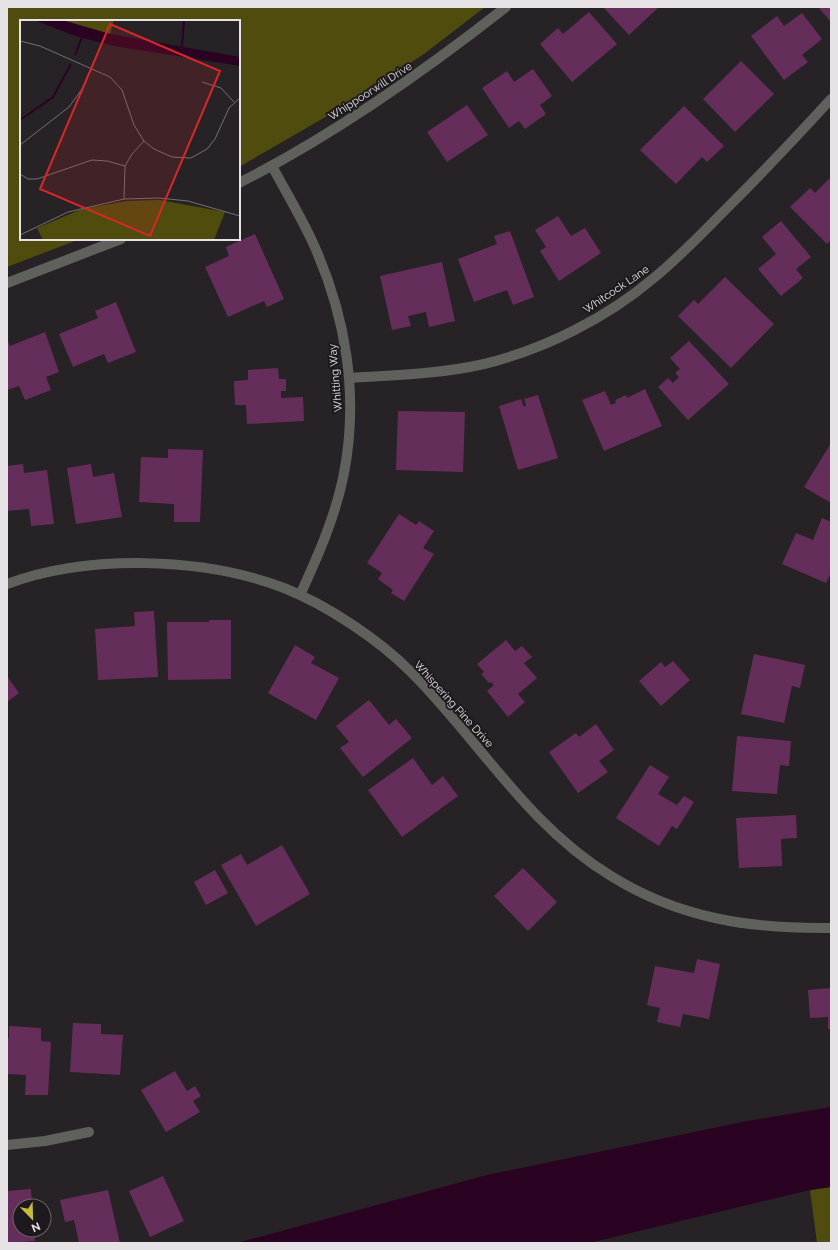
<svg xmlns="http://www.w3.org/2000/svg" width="838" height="1250" font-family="Raleway,sans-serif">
	<rect width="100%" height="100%" fill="#272226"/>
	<path fill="#4f4c0e" d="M7,7H485L424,54L341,108L239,167V21H21V239H80L7,267Z
		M831,1187V1243H817L810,1190Z"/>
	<path fill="#2a0323" d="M831,1107V1187L810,1190L589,1243H237L487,1175L747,1121Z"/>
	<path fill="#652e5a" d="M603,7H659L629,35Z
		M818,7H831V22Z
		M589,12L617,44L572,82L540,44L558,28L563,34Z
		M802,13L822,39L802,55L808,62L784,80L751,36L777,16L784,26Z
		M741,61L774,94L735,132L703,99Z
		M533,69L552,96L540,105L546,114L525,129L519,121L509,128L482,88L507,71L514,82Z
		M467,105L488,135L447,162L427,132Z
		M684,106L724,146L707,162L702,157L676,184L640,150Z
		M831,177V240L827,244L790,207L810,188L815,193Z
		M558,216L571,236L585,228L601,253L559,281L540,251L546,247L535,230Z
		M781,221L811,257L796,269L803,278L781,296L758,269L776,254L762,237Z
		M510,231L534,297L513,305L507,290L474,302L458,259L497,244L494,236Z
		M255,234L284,299L267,307L264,301L228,317L205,267L229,256L226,247Z
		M442,262L455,321L429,327L426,312L408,316L411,326L392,330L380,276Z
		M725,277L774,324L731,368L678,316L694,300L698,304Z
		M116,302L136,352L108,363L104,354L73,367L59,334L98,318L95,311Z
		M45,332L59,372L46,377L51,390L25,400L19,386L7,390V339L10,346Z
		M689,341L729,384L688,420L658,387L668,378L673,383L679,377L675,373L680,369L670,358Z
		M278,368L279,379H286V391H281V398L303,397L304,421L247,424L246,405H235L234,381L248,380V370Z
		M645,389L662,426L604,451L582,400L605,391L611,405L616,403L615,400L626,395L627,398Z
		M538,395L558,458L518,470L499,406L521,399L524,407L526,405L524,399Z
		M398,411L465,412L463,472L396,470Z
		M831,443V503L804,487Z
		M168,449L203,450L200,522H174V504L139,502L141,457L168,458Z
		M23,464L24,473L47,470L54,524L31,526L29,509L7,511V466Z
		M91,464L93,477L114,473L122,517L76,524L67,468Z
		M399,514L416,525L419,521L434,531L423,548L434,554L404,601L391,593L393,590L378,579L382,573L367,563Z
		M822,518L831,522V573L826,583L782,564L796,533L813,540Z
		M154,611L158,677L98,680L95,629L135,626L134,612Z
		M209,620H231V679L168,680L167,622H209Z
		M506,640L515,651L522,646L532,657L524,663L537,678L518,694L525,702L508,717L487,691L494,685L491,682L489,683L481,674L484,672L477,664Z
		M295,645L315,657L311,663L339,678L316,720L268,693Z
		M754,654L805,665L800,688L792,686L784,723L741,714Z
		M673,661L690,680L661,706L639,681L661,662L665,667Z
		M7,676L19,693L7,702Z
		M369,700L389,725L396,719L412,738L363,777L340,748L349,742L336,726Z
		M596,724L614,750L599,761L608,772L578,793L549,752L576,733L579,737Z
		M737,736L791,741L789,766L780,765L777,794L732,791Z
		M413,758L432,785L443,776L458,796L402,837L368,790Z
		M650,765L669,777L658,794L677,805L684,796L694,802L677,829L672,826L659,846L616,818Z
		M796,815L797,838L781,839L782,866L739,868L736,818Z
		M282,845L310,894L256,926L221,865L241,854L247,865Z
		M523,868L557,902L528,931L494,896Z
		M215,870L228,893L206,905L194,882Z
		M697,959L720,964L709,1019L683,1014L680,1027L657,1022L660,1008L647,1005L655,966L694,973Z
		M831,988V1029H828V1017L810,1018L808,990Z
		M73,1023L101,1024V1034L123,1035L120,1075L70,1072Z
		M9,1026L41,1028V1041L51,1042L48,1095H25L26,1075L7,1074V1038H9Z
		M175,1071L187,1091L195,1086L201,1096L193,1101L200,1112L166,1132L141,1090Z
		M163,1176L184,1221L150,1237L129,1191Z
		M31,1189L32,1206H20V1230H34L35,1241L7,1243V1191Z
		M108,1190L120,1243H79L74,1220L65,1222L60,1200Z"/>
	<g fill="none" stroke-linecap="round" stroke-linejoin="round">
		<path stroke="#60605d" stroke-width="10" d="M272,166C286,192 301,217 313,243C346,316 359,395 344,473C336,515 318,556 300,595
			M349,378C394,375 440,374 484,364C545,349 607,318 655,277C683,254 708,227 733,202C767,168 799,134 831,99
			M7,584C88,554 203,557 284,588C327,605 378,639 411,672C479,740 527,825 611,876C680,919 752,929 831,928
			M7,1145L45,1141L89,1132"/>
		<path stroke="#60605d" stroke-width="10" d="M239,183C334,135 422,73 506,7
			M7,283L121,239"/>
	</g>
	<g text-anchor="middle" stroke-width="4" stroke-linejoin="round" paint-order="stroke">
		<g font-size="11" fill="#e6e2e5" stroke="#1d191c">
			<text transform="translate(370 91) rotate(-33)" y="4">Whippoorwill Drive</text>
			<text transform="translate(616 289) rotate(-34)" y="4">Whitcock Lane</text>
			<text transform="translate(335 378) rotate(-95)" y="4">Whitting Way</text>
			<text transform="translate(454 704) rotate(48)" y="4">Whispering Pine Drive</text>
		</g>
	</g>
	<g transform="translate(20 20)">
		<rect width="220" height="220" fill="#272226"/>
		<path d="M42,0H94L90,14ZM140,180L205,192L194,220H23L17,208L62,189L107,181Z" fill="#4f4c0e"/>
		<path d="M14,0H42L90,14L220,37V46L94,26L55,16Z" fill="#2a0323"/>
		<path fill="none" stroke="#2a0323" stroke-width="2" d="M162,26L164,0M55,35L62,17M0,100L33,77L51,44"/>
		<path fill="none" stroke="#736f72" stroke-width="1" d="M0,21L20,26L90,57L102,70L114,105L124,121L134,129L152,137L171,138L187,129L195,119L209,88L220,78M182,62L201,68L214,82M0,125L49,87L62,69L72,47M0,154L8,159H17L72,140L87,141L105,146M104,179L105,146L112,134L124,121M0,215L48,192L104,179L139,178L168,181L220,196"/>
		<path fill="#d62828" fill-opacity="0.15" stroke="#d62828" stroke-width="2" d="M90,4L200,51L130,216L20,169Z"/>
		<rect width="220" height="220" fill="none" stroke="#e6e2e5" stroke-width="2"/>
	</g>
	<rect width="838" height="1250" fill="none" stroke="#e6e2e5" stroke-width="16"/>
	<g transform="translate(32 1218) rotate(157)"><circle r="19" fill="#1d191c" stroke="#6d696c"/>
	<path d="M0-3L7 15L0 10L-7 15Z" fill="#c3bd3e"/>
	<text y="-6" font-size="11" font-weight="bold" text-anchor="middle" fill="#e6e2e5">N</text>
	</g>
</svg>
